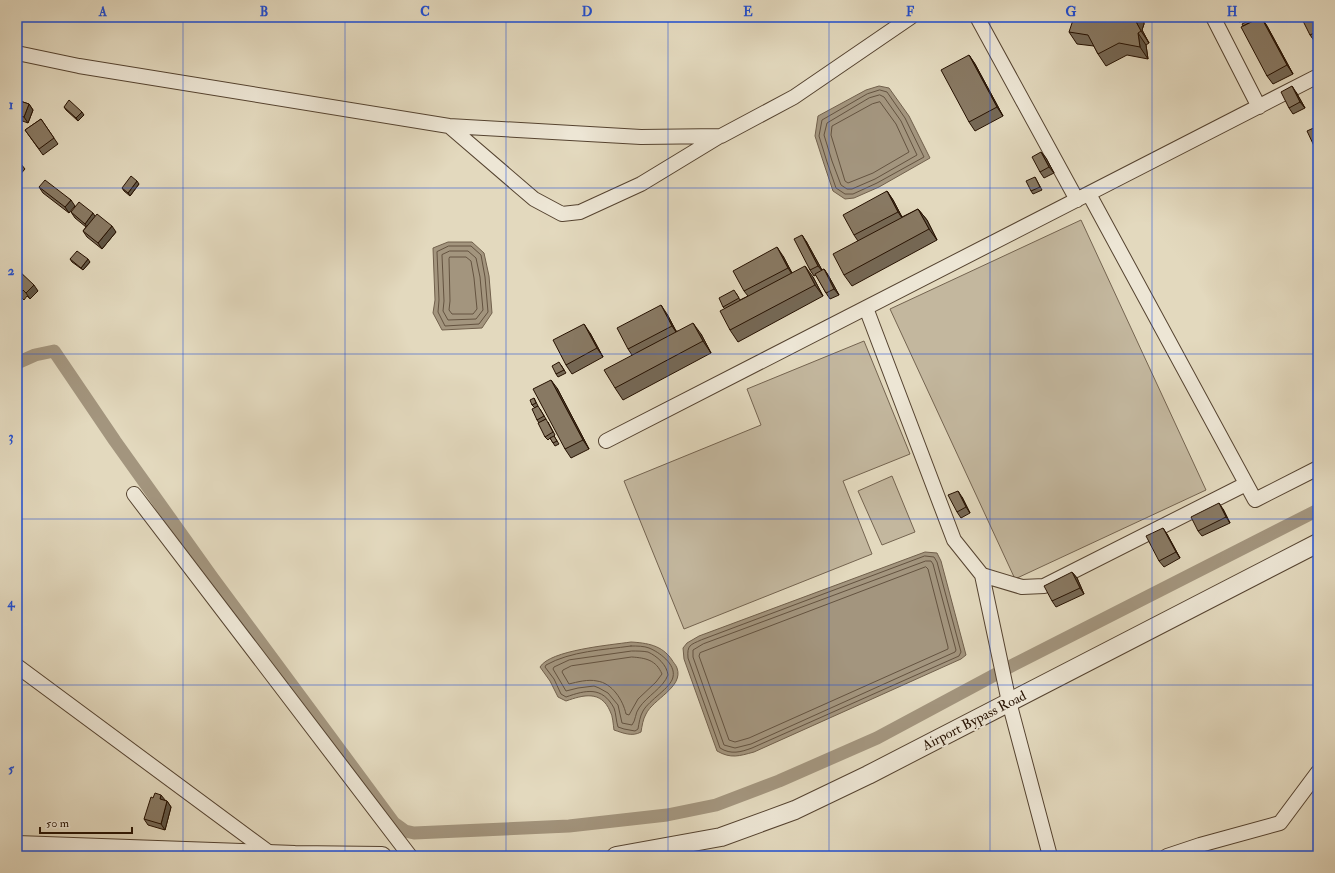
<svg xmlns="http://www.w3.org/2000/svg" width="1335" height="873" font-family="'IM FELL Double Pica',serif">
	<rect width="100%" height="100%" fill="#e3d9be"/>
	<filter id="stains"><feTurbulence type="fractalNoise" baseFrequency=".005" numOctaves="4"/><feColorMatrix values="0 0 0 0 .2 0 0 0 0 .09 0 0 0 0 .02 0 0 0 .5 -.17"/></filter>
	<radialGradient id="worn" r=".72"><stop offset=".6" stop-color="#630" stop-opacity="0"/><stop offset="1" stop-color="#630" stop-opacity=".3"/></radialGradient>
	<path fill="#c3b79e" stroke="#746450" d="M1081,220L1206,490L1015,579L890,309Z
		M864,341L910,454L843,481L872,554L684,629L624,481L761,425L747,389Z
		M892,476L915,532L882,545L858,491Z"/>
	<path fill="#a3957e" stroke="#71604c" d="M879,86L889,88L909,116L930,158L879,187L854,198L845,199L833,191L824,164L815,136L818,116L866,90Z
		M448,242H472L484,253L489,276L492,313L482,328L442,330L433,313L435,300L433,248Z
		M925,552L937,553L941,561L966,655L961,659L754,752C739,756 731,759 717,751L684,659L683,648L687,643L699,636Z
		M631,642C647,643 662,645 672,660C673,662 676,665 677,668C684,687 653,699 646,714C643,719 642,726 641,732C632,737 623,733 614,730C613,724 613,716 610,711C601,690 583,695 566,701L558,697L550,681L540,667C550,650 611,645 631,642Z"/>
	<g fill="none" stroke-linecap="round" stroke-linejoin="round">
		<path stroke="#645340" stroke-width="1" d="M880,90L887,92L905,118L924,157L877,183L853,194H845L836,188L827,162L819,136L822,120L867,94Z
			M880,95L884,97L901,121L917,155L875,179L852,189H847L841,185L832,161L824,135L827,123L869,98Z
			M880,102L896,124L909,152L873,173L848,183L845,181L831,135L832,126L872,104Z
			M449,246H471L481,255L485,277L488,312L479,324L445,326L438,312L439,300L437,252Z
			M450,251H468L476,258L480,277L483,310L476,319L448,320L443,311L444,301L442,255Z
			M450,257H466L471,261L474,278L477,309L473,314H452L449,310L450,301L449,259Z
			M925,556L934,557L937,562L961,652L959,656L752,748C741,752 731,755 720,748L688,658C687,645 690,645 701,640Z
			M926,561H931L933,564L956,650L955,652L751,744L735,748L724,745L693,657V650L703,644Z
			M926,567L928,569L948,647V649L749,738L735,742L729,740L699,656L700,653Z
			M631,646C637,646 644,646 649,648C659,652 676,664 673,677C671,688 649,700 643,711C640,716 639,723 638,729L635,731L624,729L618,727C616,721 616,713 614,708C602,686 586,690 566,697L561,694L554,679L545,667L546,665C571,651 603,650 631,646Z
			M632,651C637,651 643,651 648,652C657,656 667,665 668,675C663,688 647,696 639,708C635,713 636,720 632,725L622,723L618,705L608,693L599,688L594,686L578,688L566,691L553,669L554,667L569,660Z
			M632,657C646,658 656,660 662,674L656,682L638,699L629,715L626,714C623,700 612,683 597,681C588,679 577,682 569,684L562,672L563,670L571,666Z"/>
		<path stroke="#a3957e" stroke-width="13" d="M17,363L35,355L54,351L115,441L212,577L394,823L405,831L414,833L569,826L667,815L716,805L779,781L877,738L1015,664L1318,510"/>
		<defs>
			<path id="minor" d="M977,17L1077,200
				M1213,17L1259,107
				M17,53L79,66L449,126L641,137L721,136L794,97L911,17
				M449,126L534,199L562,214L580,212L641,184L720,136
				M1089,194L1255,500L1318,468
				M866,308L954,540L982,575L1022,587L1044,586L1246,484
				M606,441L1318,76
				M134,494L410,856
				M982,575L1009,702L1050,856
				M17,666L271,854
				M1167,856L1200,845L1280,823L1318,772"/>
			<path id="tertiary" d="M17,845L295,855L382,856
				M616,856L721,837L795,810L868,775L1318,543"/>
		</defs>
		<use href="#minor" stroke="#554330" stroke-width="16"/>
		<use href="#tertiary" stroke="#554330" stroke-width="20"/>
		<use href="#minor" stroke="#ede6d5" stroke-width="14"/>
		<use href="#tertiary" stroke="#ede6d5" stroke-width="18"/>
	</g>
	<path fill="#756855" stroke="#261101" d="M1236,17H1246L1247,18L1239,22Z
		M1261,17L1267,26L1293,74L1273,84L1267,76Z
		M1318,17V46L1310,35Z
		M1144,19V24L1142,30L1149,43L1146,45L1148,59L1127,55L1106,66L1098,54L1094,46L1077,44L1069,32Z
		M969,55L975,64L1003,116L975,131L969,122Z
		M1296,92L1305,108L1293,114L1289,108Z
		M17,100L29,104L33,110L28,123L17,119Z
		M64,107L84,115L78,121L66,110Z
		M41,119L58,144L43,155L25,130Z
		M1318,126V152L1315,148Z
		M1041,152L1046,158L1054,173L1044,178L1040,172Z
		M17,160L21,164L25,169L17,178Z
		M1035,177L1042,190L1033,194L1031,191Z
		M139,184L130,196L124,191L122,188Z
		M39,187L71,200L69,213L43,193Z
		M887,191L893,200L902,217L918,209L927,220L937,240L852,286L844,275L858,241L854,235Z
		M71,212L95,216L116,232L102,249L87,237L83,231L86,227L75,218Z
		M806,241L822,270L824,269L828,275L839,295L830,299L826,293L816,275L814,276L810,270Z
		M783,256L792,273L813,277L823,296L738,342L730,330L725,309L723,307L736,293L740,300L748,296L744,291Z
		M70,259L90,262L83,270L72,262Z
		M17,269L38,291L30,299L27,296L24,300L17,293Z
		M667,314L676,331L701,334L711,353L623,400L615,388L632,355L628,349Z
		M590,333L603,357L572,374L566,365Z
		M561,365L566,373L558,377L556,374Z
		M557,388L589,449L571,458L565,449Z
		M534,398L538,406L535,408L532,405Z
		M540,409L546,419L539,423L537,420Z
		M548,422L555,435L554,436L559,444L555,446L550,438L548,440L545,437Z
		M962,497L970,513L961,518L957,512Z
		M1223,509L1230,523L1202,536L1198,531Z
		M1167,534L1180,558L1164,567L1159,561Z
		M1072,572L1077,578L1084,594L1056,607L1052,601Z
		M166,801H167L171,807L165,830L148,825L144,819Z"/>
	<path fill="#5f5545" stroke="#261101" d="M1135,17H1143L1144,24L1142,30L1149,43L1141,31L1134,18Z
		M1261,17L1267,26L1293,74L1287,65Z
		M1138,33L1146,45L1148,59L1140,47Z
		M969,55L975,64L1003,116L997,107Z
		M1292,86L1296,92L1305,108L1300,102Z
		M29,104L33,110L28,123L24,117Z
		M82,112L84,115L78,121L76,118Z
		M1041,152L1046,158L1054,173L1049,167Z
		M137,181L139,184L130,196L128,193Z
		M887,191L893,200L904,221L898,212Z
		M71,200L75,206L69,213L65,207Z
		M918,209L927,220L937,240L929,229Z
		M93,213L97,219L89,230L85,224Z
		M17,223L21,229L17,234Z
		M112,226L116,232L102,249L98,243Z
		M802,235L806,241L823,272L818,266Z
		M777,247L783,256L794,277L788,268Z
		M88,259L90,262L83,270L81,268Z
		M805,266L813,277L823,296L815,285Z
		M824,269L828,275L839,295L834,289Z
		M34,285L38,291L30,299L26,293Z
		M661,305L667,314L678,335L672,326Z
		M693,323L701,334L711,353L703,341Z
		M584,324L590,333L603,357L597,348Z
		M551,380L557,388L589,449L583,440Z
		M958,491L962,497L970,513L966,507Z
		M1219,503L1223,509L1230,523L1226,517Z
		M1163,528L1167,534L1180,558L1176,552Z
		M1072,572L1077,578L1084,594L1080,588Z
		M161,795L166,801L160,799Z
		M167,801L171,807L165,830L161,824Z"/>
	<path fill="#887963" stroke="#261101" d="M1074,17H1135L1134,18L1141,31L1138,33L1140,47L1119,43L1098,54L1088,35L1069,32Z
		M1236,17H1242L1237,19Z
		M1256,17H1261L1243,26L1242,24Z
		M1261,17L1287,65L1267,76L1241,27Z
		M1301,17H1318V31L1310,35Z
		M969,55L997,107L969,122L941,70Z
		M1292,86L1300,102L1289,108L1281,92Z
		M17,100L29,104L24,117L17,115Z
		M69,100L82,112L76,118L64,107Z
		M41,119L54,138L39,149L25,130Z
		M1318,126V147L1315,148L1307,131Z
		M1041,152L1049,167L1040,172L1032,157Z
		M17,160L21,164L17,167Z
		M131,176L137,181L128,193L122,188Z
		M1035,177L1040,187L1031,191L1026,181Z
		M45,180L71,200L65,207L39,187Z
		M887,191L898,212L854,235L843,215Z
		M79,202L93,213L85,224L71,212Z
		M918,209L929,229L844,275L833,254Z
		M97,214L112,226L98,243L83,231Z
		M802,235L818,266L810,270L794,239Z
		M777,247L788,268L744,291L733,271Z
		M77,251L88,259L81,268L70,259Z
		M805,266L815,285L730,330L720,311Z
		M17,269L34,285L26,293L23,290L20,294L17,291Z
		M824,269L834,289L826,293L815,274Z
		M734,290L739,298L723,307L719,298Z
		M661,305L672,326L628,349L617,328Z
		M693,323L703,341L615,388L604,370Z
		M584,324L597,348L566,365L553,340Z
		M559,362L564,370L556,374L552,366Z
		M551,380L583,440L565,449L533,389Z
		M534,398L536,403L532,405L530,400Z
		M538,406L544,416L537,420L532,409Z
		M546,419L553,432L545,437L538,423Z
		M554,436L557,441L553,443L550,438Z
		M958,491L966,507L957,512L948,495Z
		M1219,503L1226,517L1198,531L1191,517Z
		M1163,528L1176,552L1159,561L1146,536Z
		M1072,572L1080,588L1052,601L1044,586Z
		M155,793L161,795L160,799L167,801L161,824L144,819L151,797L153,798Z"/>
	<path fill="none" stroke="#1d4ed8" stroke-width="1" stroke-opacity="0.55" d="M183,17V856M345,17V856M506,17V856M668,17V856M829,17V856M990,17V856M1152,17V856M17,188H1318M17,354H1318M17,519H1318M17,685H1318"/>
	<g text-anchor="middle" stroke-width="4" stroke-linejoin="round" paint-order="stroke">
		<g font-size="14" fill="#261101" stroke="#ede6d5">
			<text transform="translate(974 720) rotate(-27)" y="5">Airport Bypass Road</text>
		</g>
	</g>
	<rect width="1335" height="873" fill="none" stroke="#e3d9be" stroke-width="44"/>
	<path d="M40 827v6h92v-6" fill="none" stroke="#261101" stroke-width="2"/>
	<text x="46" y="827" font-size="12" fill="#261101" stroke="#ede6d5" stroke-width="3" paint-order="stroke">50 m</text>
	<rect x="22" y="22" width="1291" height="829" fill="none" stroke="#1d4ed8" stroke-width="1.5"/>
	<g font-size="13" text-anchor="middle" font-weight="bold" fill="#1d4ed8">
		<text x="103" y="16">A</text>
		<text x="264" y="16">B</text>
		<text x="425" y="16">C</text>
		<text x="587" y="16">D</text>
		<text x="748" y="16">E</text>
		<text x="910" y="16">F</text>
		<text x="1071" y="16">G</text>
		<text x="1232" y="16">H</text>
		<text x="11" y="109">1</text>
		<text x="11" y="275">2</text>
		<text x="11" y="441">3</text>
		<text x="11" y="607">4</text>
		<text x="11" y="773">5</text>
	</g>
	<rect width="100%" height="100%" filter="url(#stains)"/>
	<rect width="100%" height="100%" fill="url(#worn)"/>
</svg>
